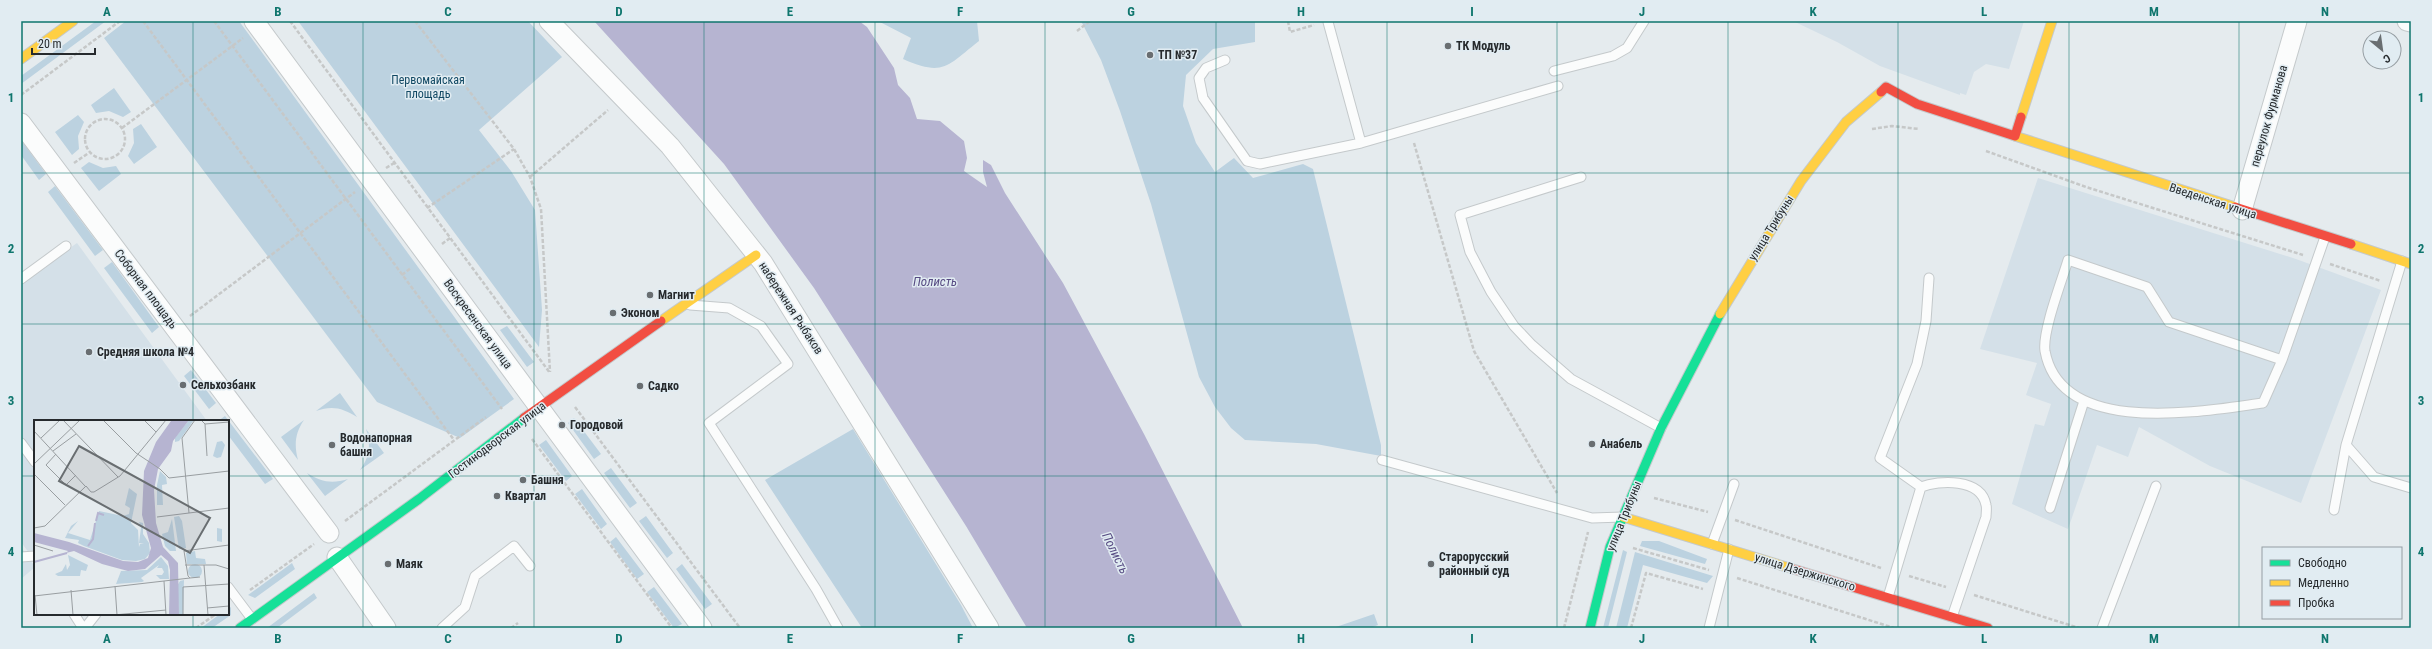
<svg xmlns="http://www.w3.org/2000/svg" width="2432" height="649" font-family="'Roboto Condensed',sans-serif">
	<rect width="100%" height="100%" fill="#e5ebee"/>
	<path fill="#d4e0e8" d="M1793,21H2024L2009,69L1986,64L1974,72L1966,95L1960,93V95L1880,66L1837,42Z
		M2038,178L2296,259L2381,290L2301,503L2210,466L2139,427L2128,457L2097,445L2068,529L2012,504L2035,424L2044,426L2051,404L2026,395L2037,363L1980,349Z
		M77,243L207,421H35V561L21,542V283Z
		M21,547L35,567L21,579Z"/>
	<path fill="#bcd2e0" d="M96,21H106L21,84V76Z
		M126,21H239L514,399L460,438L377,402L104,38Z
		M298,21H528L562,57L479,130L511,171L535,210L542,310L539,347Z
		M878,21H977L979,41C947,66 944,77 903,59L911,38Z
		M1081,21H1255V42L1213,49L1186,75L1183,106L1196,143L1215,172L1234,158L1253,178L1303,164L1313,169L1381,445V456L1316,444L1245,440L1231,428L1215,407L1199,377L1151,204L1120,111L1101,60Z
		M114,88L131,112L123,117L109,111L96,113L91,105Z
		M78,115L84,122L78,136L79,149L72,155L55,132Z
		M141,124L157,147L134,164L128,156L134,143L133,129Z
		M21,140L46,174L39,180L21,155Z
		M89,162L103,168L116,166L121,174L99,191L81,168Z
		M55,186L103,250L95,256L48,192Z
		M112,262L159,327L152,333L104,268Z
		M507,326L534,362L527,367L500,330Z
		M191,370L216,403L209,409L184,376Z
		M340,393L357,417C343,408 332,405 316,411Z
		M225,416L273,479L265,484L228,435V421H218Z
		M574,418L601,454L594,459L568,423Z
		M304,420C295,433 294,445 298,460L281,437Z
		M366,429L384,453L360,470C370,457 371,444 366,429Z
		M853,429L961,605L973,628H862L765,480Z
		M546,440L572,476L566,481L539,445Z
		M611,468L637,503L630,508L604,473Z
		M307,473C321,482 332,484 348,479L325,496Z
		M582,489L607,524L601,529L575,494Z
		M646,516L673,553L667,558L639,521Z
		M616,537L644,574L637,579L610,542Z
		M1642,541H1659L1707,559L1705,564L1640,546Z
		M1623,550L1627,552L1608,628H1603Z
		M1635,552L1713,576L1707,583L1643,565L1627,628H1616Z
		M292,563L295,569L255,598L248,595Z
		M682,564L712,604L705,609L676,569Z
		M654,587L682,624L674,628L647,592Z
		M314,593L317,598L277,628H267Z
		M231,607V615L212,628H201L220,614H228V609Z
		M1374,614L1378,625L1370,628H1333Z"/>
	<path fill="#b6b4d1" d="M594,21H859L867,27L894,68L898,85L910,98L917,119L940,121L964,141L967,158L964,171L987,187L983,172V160L991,165L1005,193L1063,283L1144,434L1243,628H1027L966,526L814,288L724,164Z"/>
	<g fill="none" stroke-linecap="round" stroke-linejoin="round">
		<defs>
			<path id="lane" d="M1328,22L1361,143L1558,86
				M1225,60L1206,68L1199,78L1203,98L1247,161L1260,164L1361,143
				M1554,71L1613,56L1627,48L1644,21
				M1581,177L1460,215L1470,252L1491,292L1514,326L1532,345L1571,379L1661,428
				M1929,278L1926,321L1917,364L1880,458L1921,487C1939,480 1981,478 1986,505C1987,508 1986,514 1986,517L1952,617
				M21,279L66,246
				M690,305L729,308L761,326L788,364L709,423L816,589L838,628
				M2282,360L2263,403C2203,411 2061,438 2045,351C2042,332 2062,280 2068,260L2147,287L2169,322L2282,360L2325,237
				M21,443L35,462
				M2346,445L2374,477L2411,488
				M1382,460L1592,518L1623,517
				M2050,508L2084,401
				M2334,510L2346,445L2402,261
				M1712,544L1734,484
				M21,557L35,556
				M228,587L252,619
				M1888,597L1921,487
				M74,614L83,628
				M85,628L96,614
				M442,628L465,607L475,576L514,546L530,566
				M1709,628L1729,549
				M2102,628L2156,486"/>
			<path id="street" d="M254,21L702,628
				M549,21L670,146L763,263L989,628
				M2407,21L2411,22
				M21,123L329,533
				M2242,210L2297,21
				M337,557L386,628"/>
			<path id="fast" d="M240,628L419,499L524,418
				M1590,628L1610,547L1661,428L1720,314"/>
			<path id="slow" d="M21,59L73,21
				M2021,117L2052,21
				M2015,136L2235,207
				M2351,244L2411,264
				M1720,314L1801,181L1846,122L1881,92
				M661,321L756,255
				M1623,517L1793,569"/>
			<path id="jam" d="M1881,92L1886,87L1917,104L2015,136L2021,117
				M2235,207L2351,244
				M524,418L661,321
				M1793,569L1988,628"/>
		</defs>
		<use href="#lane" stroke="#c4c9cb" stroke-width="11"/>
		<use href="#street" stroke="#c4c9cb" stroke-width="21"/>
		<use href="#fast" stroke="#c4c9cb" stroke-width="11"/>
		<use href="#slow" stroke="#c4c9cb" stroke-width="11"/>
		<use href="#jam" stroke="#c4c9cb" stroke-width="11"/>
		<path stroke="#c6c8c8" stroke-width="2.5" stroke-dasharray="4 2" stroke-linecap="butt" d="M143,21L454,440
			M214,21L502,409
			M290,21L550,373
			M415,21L514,149L530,177L541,209L550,372
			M1288,21L1290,32L1314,25
			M1077,31L1090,21
			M21,95L120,21
			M85 139a20 20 0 1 1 40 0a20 20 0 1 1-40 0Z
			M122,128L243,38
			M1872,129L1892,126L1919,129
			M1414,143L1474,351L1557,493
			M1986,151L2086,187L2303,255
			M74,163L90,152
			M386,168L394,163
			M530,177L608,110
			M427,208L514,149
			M442,244L450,238
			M2330,264L2381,281
			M402,275L411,268
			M190,316L355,192
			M575,407L740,628
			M532,439L672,628
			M1654,498L1708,512
			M1735,520L1881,568
			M345,521L486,417
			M1633,548L1709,570
			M1909,576L1946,587
			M1737,578L1894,628
			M250,590L314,544
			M1974,595L2079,628
			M196,628L216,614
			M511,628L518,623
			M1564,628L1588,532
			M1631,628L1646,573L1703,589"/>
		<use href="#lane" stroke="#fbfcfc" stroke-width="9"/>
		<use href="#street" stroke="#fbfcfc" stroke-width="19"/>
		<use href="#fast" stroke="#16e098" stroke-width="9"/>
		<use href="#slow" stroke="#ffcf43" stroke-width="9"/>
		<use href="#jam" stroke="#f24e42" stroke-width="9"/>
	</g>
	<path fill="none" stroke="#0f766e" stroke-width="1" stroke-opacity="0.55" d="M193,21V421M363,21V628M534,21V628M704,21V628M875,21V628M1045,21V628M1216,21V628M1387,21V628M1557,21V628M1728,21V628M1898,21V628M2069,21V628M2239,21V628M21,173H2411M21,324H2411M21,476H35M228,476H2411M193,614V628"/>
	<g fill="#696e71" stroke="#e1ecf2" stroke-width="1.5">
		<circle cx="1448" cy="46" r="4"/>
		<circle cx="1150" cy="55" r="4"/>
		<circle cx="650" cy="295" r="4"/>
		<circle cx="613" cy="313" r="4"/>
		<circle cx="89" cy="352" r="4"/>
		<circle cx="183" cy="385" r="4"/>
		<circle cx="640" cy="386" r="4"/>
		<circle cx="562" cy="425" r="4"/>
		<circle cx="1592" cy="444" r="4"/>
		<circle cx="332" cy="445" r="4"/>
		<circle cx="523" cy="480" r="4"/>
		<circle cx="497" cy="496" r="4"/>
		<circle cx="388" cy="564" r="4"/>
		<circle cx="1431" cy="564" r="4"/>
	</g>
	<g text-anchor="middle" stroke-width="3" stroke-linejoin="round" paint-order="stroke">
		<g font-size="12" font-weight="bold" fill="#262a2d" stroke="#e1ecf2" text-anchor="start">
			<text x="1456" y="50">ТК Модуль</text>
			<text x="1158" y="59">ТП №37</text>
			<text x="658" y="299">Магнит</text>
			<text x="621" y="317">Эконом</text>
			<text x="97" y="356">Средняя школа №4</text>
			<text x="191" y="389">Сельхозбанк</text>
			<text x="648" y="390">Садко</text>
			<text x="570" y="429">Городовой</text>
			<text x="340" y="442">Водонапорная<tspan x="340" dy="14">башня</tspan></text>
			<text x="1600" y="448">Анабель</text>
			<text x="531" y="484">Башня</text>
			<text x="505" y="500">Квартал</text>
			<text x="1439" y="561">Старорусский<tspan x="1439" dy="14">районный суд</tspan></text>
			<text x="396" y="568">Маяк</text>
		</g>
		<g font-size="12" fill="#124964" stroke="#e1ecf2">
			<text x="428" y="84">Первомайская<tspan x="428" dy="14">площадь</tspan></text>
		</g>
		<g font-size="12" fill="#262a2d" stroke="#e1ecf2">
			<text transform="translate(2269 116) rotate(-74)" y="4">переулок Фурманова</text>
			<text transform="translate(2213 201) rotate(18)" y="4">Введенская улица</text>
			<text transform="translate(1771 228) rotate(-58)" y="4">улица Трибуны</text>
			<text transform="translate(146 289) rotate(53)" y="4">Соборная площадь</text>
			<text transform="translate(791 308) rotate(57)" y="4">набережная Рыбаков</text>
			<text transform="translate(478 324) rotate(54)" y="4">Воскресенская улица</text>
			<text transform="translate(497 440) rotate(-37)" y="4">Гостинодворская улица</text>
			<text transform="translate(1624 516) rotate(-68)" y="4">улица Трибуны</text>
			<text transform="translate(1805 572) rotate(17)" y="4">улица Дзержинского</text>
		</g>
		<g font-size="13" font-style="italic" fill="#574b83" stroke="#e1ecf2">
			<text x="935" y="286">Полисть</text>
			<text transform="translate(1116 553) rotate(64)" y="5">Полисть</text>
		</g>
	</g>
	<g transform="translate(34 420)">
		<rect width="195" height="195" fill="#e5ebee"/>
		<path d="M155,0H160L145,21L141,22V18ZM188,21L191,25L187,37L183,38L179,36L183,22ZM126,51L132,57L133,64L128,65L129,85H123V65ZM95,68L103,74L97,103L104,110L105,127L106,124H110L105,123L107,108L105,102L109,103V114L115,123L116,133L111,139L102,141L88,140L50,126L44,123L45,120L31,118L37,106L44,101L34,113L56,120L65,91L89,96L95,94L96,88L91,85ZM145,96L148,101L152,128L145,129L140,97ZM138,99L142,131H136L131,126L128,114L134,112ZM183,108L188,109V122L183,121ZM161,131L162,138L171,139L172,144H153L152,133ZM34,135L54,145L52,151L47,150L46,156H24L21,154L28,151L32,144L33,150L36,145ZM127,137L134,146L135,159H126L122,155H128L130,152L128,148H123L125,145L107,158L110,161L108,162L82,164L87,151L113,150ZM154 151a7 7 0 1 1 14 0a7 7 0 1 1-14 0ZM150,160L149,195H145L143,166L146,161Z" fill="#bcd2e0"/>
		<path d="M155,0L139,21L137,31L124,49L120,70L122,103L129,127L144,143L145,195H135L136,150L134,141L127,135L111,149L94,151L68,144L40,131L32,133L34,131L0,122V113L35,122L89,141L104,142L114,138L117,128L108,95L110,51L122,22L137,1Z" fill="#b6b4d1"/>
		<path fill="none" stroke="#b6b4d1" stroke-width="2" d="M62,101L64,93L70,95M54,126L59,119L61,103M0,142L33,133"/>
		<path fill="none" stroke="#999ea1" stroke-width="1" d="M29,0L84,57M69,0L102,33L126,49L135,58L195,51M110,0L122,12M167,0L171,4L173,36M171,4L195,2M0,11L51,66M7,18L26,0M19,31L42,14M22,34L12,45L32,65L42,55M0,44L46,0M0,54L31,85M155,93L148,18L161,0M123,97L195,88M0,108L11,106L52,66L57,72H60L86,56L132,0M0,125L19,131M151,145H170L174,195M170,145H182L195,149M166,157L156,158L154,156L150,131L195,125M130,161L132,195M81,166L83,195M37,170L39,195M1,175L3,195M0,176L156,158M173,188L195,186M80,195L132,190M149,195V167L195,164"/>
		<path fill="#696e71" fill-opacity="0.15" stroke="#696e71" stroke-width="2" d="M45,26L176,98L156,133L25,61Z"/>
		<rect width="195" height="195" fill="none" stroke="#262a2d" stroke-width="2"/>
	</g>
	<rect width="2432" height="649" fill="none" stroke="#e1ecf2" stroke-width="44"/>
	<rect x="2262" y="547" width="140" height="72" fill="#e1ecf2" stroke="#969ea3"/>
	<rect x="2270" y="560" width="20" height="6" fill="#16e098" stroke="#969ea3"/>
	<text x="2298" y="567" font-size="12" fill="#262a2d">Свободно</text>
	<rect x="2270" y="580" width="20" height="6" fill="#ffcf43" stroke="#969ea3"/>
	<text x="2298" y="587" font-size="12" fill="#262a2d">Медленно</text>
	<rect x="2270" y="600" width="20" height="6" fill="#f24e42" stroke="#969ea3"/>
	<text x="2298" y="607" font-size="12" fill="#262a2d">Пробка</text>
	<g transform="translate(2382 50) rotate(151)"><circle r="19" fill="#e1ecf2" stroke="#969ea3"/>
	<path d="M0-3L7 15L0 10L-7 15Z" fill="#696e71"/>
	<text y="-6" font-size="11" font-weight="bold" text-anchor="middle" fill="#262a2d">С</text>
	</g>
	<path d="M32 48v6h63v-6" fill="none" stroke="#262a2d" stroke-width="2"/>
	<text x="38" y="48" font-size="12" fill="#262a2d" stroke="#e1ecf2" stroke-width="3" paint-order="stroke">20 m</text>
	<rect x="22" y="22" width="2388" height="605" fill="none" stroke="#0f766e" stroke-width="1.5"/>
	<g font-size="13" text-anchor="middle" font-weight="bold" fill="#0f766e">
		<text x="107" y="16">A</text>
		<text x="278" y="16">B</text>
		<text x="448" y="16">C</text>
		<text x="619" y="16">D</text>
		<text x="790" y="16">E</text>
		<text x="960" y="16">F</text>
		<text x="1131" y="16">G</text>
		<text x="1301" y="16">H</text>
		<text x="1472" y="16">I</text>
		<text x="1642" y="16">J</text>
		<text x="1813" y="16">K</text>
		<text x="1984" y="16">L</text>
		<text x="2154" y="16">M</text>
		<text x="2325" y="16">N</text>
		<text x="11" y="102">1</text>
		<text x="2421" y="102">1</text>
		<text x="11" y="253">2</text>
		<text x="2421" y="253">2</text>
		<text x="11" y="405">3</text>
		<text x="2421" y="405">3</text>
		<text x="11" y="556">4</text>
		<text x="2421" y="556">4</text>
		<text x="107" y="643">A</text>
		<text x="278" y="643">B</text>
		<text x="448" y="643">C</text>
		<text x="619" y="643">D</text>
		<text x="790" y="643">E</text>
		<text x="960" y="643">F</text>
		<text x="1131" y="643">G</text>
		<text x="1301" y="643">H</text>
		<text x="1472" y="643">I</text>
		<text x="1642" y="643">J</text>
		<text x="1813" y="643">K</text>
		<text x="1984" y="643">L</text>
		<text x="2154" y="643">M</text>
		<text x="2325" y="643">N</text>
	</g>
</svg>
